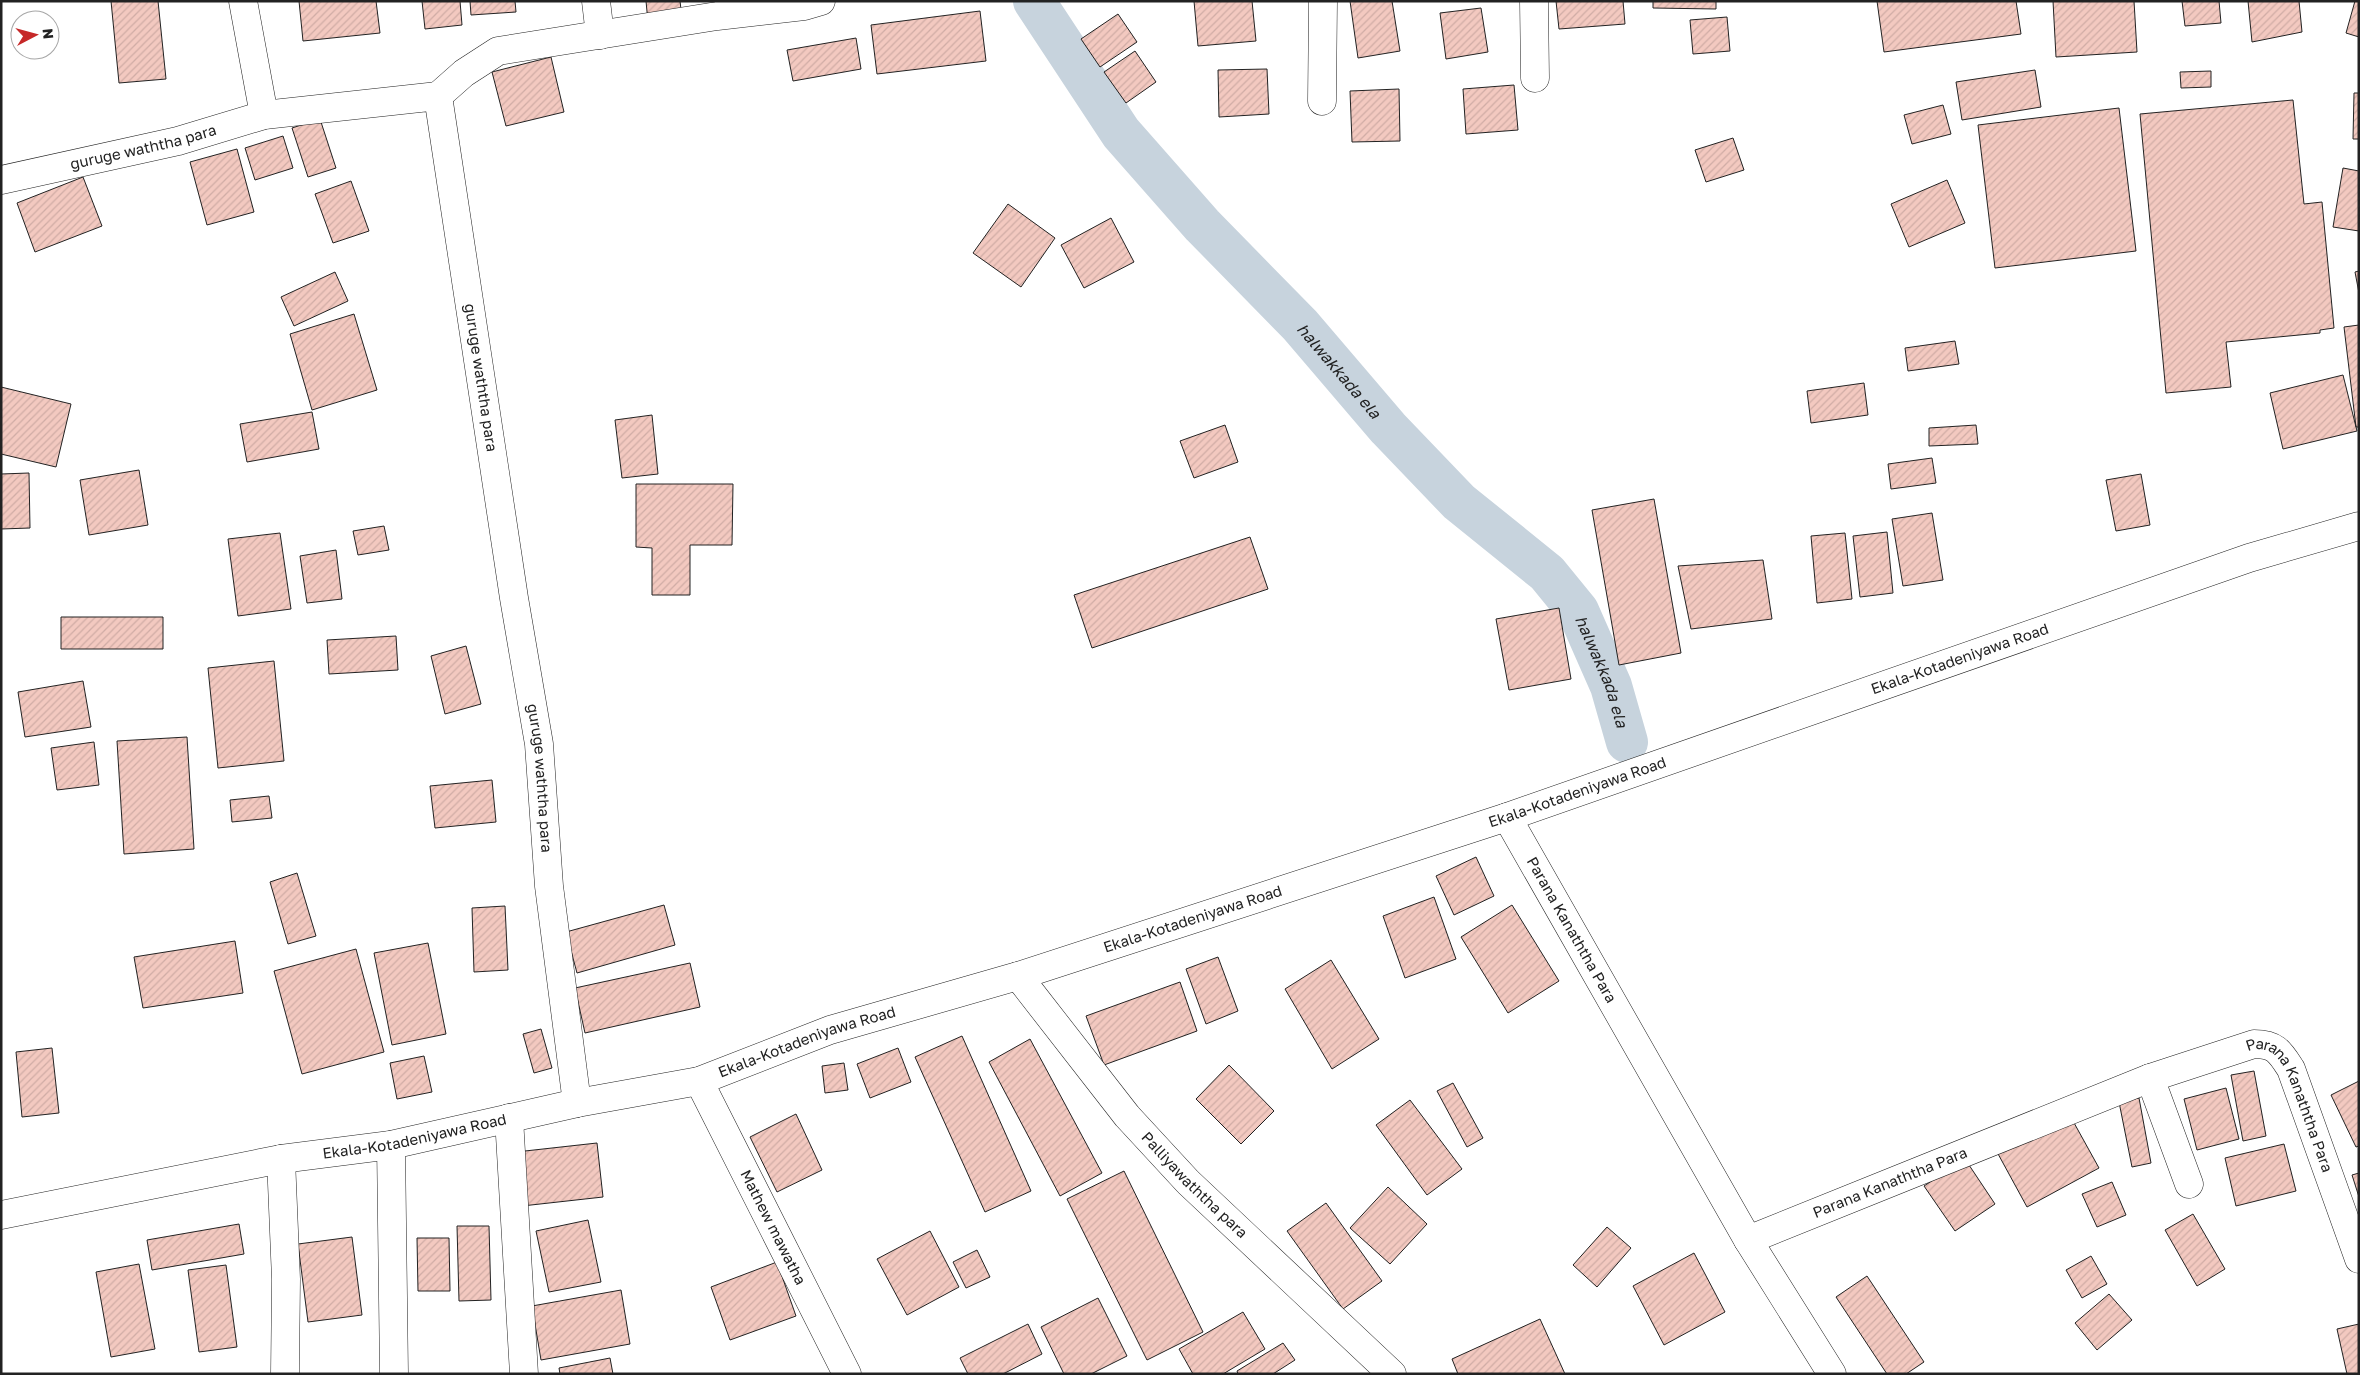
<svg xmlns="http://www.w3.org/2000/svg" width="2360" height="1375" font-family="'Golos Text',sans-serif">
	<defs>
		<pattern id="building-hatch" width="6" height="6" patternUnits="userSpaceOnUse" patternTransform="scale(1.25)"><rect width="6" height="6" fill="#f3c9c0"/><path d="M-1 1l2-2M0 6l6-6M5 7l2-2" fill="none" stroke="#d0aca5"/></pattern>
	</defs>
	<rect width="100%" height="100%" fill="#fff"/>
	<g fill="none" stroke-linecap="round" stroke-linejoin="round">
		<path stroke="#c7d3dd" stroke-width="42" id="s1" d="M1034,1L1121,133L1202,225L1300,325L1388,428L1459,502L1547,573L1578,611L1611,686L1627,742"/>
	</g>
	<path fill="url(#building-hatch)" stroke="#222" d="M111,1H158L166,79L119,83Z
		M299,1H376L380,33L303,41Z
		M422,1H460L462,25L425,29Z
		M470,1H515L516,12L471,15Z
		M646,1H680L682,18L648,22Z
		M1194,1H1252L1256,41L1198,46Z
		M1350,1H1392L1400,51L1358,58Z
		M1556,1H1623L1625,24L1559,29Z
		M1653,1H1716V9L1653,8Z
		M1877,1H2016L2021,34L1884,52Z
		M2053,1H2134L2137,52L2056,57Z
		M2182,1H2219L2221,23L2185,26Z
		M2248,1H2299L2302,32L2252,42Z
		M2355,1H2359V37L2346,33Z
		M1481,8L1488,52L1446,59L1440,13Z
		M980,11L986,61L877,74L871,25Z
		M1118,14L1137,42L1100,67L1081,39Z
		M1727,17L1730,51L1693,54L1690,20Z
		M856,38L861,69L793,81L787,50Z
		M1135,51L1156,82L1126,103L1104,72Z
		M551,57L564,112L506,126L492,72Z
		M1267,69L1269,114L1219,117L1218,70Z
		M2035,70L2041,107L1962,120L1956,82Z
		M2211,71V87L2181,88L2180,72Z
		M1514,85L1518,130L1466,134L1463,89Z
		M1399,89L1400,141L1352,142L1350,91Z
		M2354,93H2359V139H2353Z
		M2293,100L2304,204L2322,202L2334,328L2320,330V333L2226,342L2231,387L2166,393L2140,114Z
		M1943,105L1951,134L1912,144L1904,115Z
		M2119,108L2136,251L1995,268L1978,125Z
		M320,119L336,168L308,177L292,128Z
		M283,136L293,168L255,180L245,148Z
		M1733,138L1744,170L1706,182L1695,150Z
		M237,149L254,212L207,225L190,162Z
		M2343,168L2359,171V231L2333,227Z
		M83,177L102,226L35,252L17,203Z
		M1947,180L1965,223L1909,247L1891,204Z
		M351,181L369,231L333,243L315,194Z
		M1008,204L1055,238L1021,287L973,253Z
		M1111,218L1134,262L1084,288L1061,245Z
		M2359,271V293L2355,272Z
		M335,272L348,301L294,326L281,297Z
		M354,314L377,390L312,410L290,334Z
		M2359,325V427H2356L2344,327Z
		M1955,341L1959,364L1908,371L1905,348Z
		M2343,375L2357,431L2283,449L2270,393Z
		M1864,383L1868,415L1811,423L1807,391Z
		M1,387L71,404L56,467L1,454Z
		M312,412L319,449L247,462L240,424Z
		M652,415L658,474L622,478L615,420Z
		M1225,425L1238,462L1194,478L1180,441Z
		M1976,425L1978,444L1929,446V428Z
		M1932,458L1936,483L1891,489L1888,464Z
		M139,470L148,525L89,535L80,480Z
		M29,473L30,528L1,529V474Z
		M2141,474L2150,525L2116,531L2106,480Z
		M636,484H733L732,545H690V595H652V548L636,547Z
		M1654,499L1681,653L1619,665L1592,510Z
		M1932,513L1943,580L1903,586L1892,519Z
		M384,526L389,550L358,555L353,531Z
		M1887,532L1893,593L1860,597L1853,536Z
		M280,533L291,609L238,616L228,539Z
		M1845,533L1852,599L1817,603L1811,536Z
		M1250,537L1268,589L1092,648L1074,595Z
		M336,550L342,599L307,603L300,556Z
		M1763,560L1772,619L1691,629L1678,566Z
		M1559,608L1571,679L1509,690L1496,619Z
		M61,617H163V649H61Z
		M396,636L398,670L329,674L327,640Z
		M466,646L481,704L445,714L431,656Z
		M274,661L284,761L218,768L208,668Z
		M83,681L91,727L25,737L18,692Z
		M187,737L194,849L124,854L117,741Z
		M94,742L99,785L57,790L51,748Z
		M492,780L496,822L435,828L430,786Z
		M269,796L272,818L232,822L230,800Z
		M1476,857L1494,896L1454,915L1436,876Z
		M297,873L316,936L288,944L270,882Z
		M1434,897L1456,959L1405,978L1383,916Z
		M664,905L675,945L577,973L566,932Z
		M1512,905L1559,981L1508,1013L1461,937Z
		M505,906L508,970L474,972L472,908Z
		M235,941L243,993L143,1008L134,957Z
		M428,943L446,1034L392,1045L374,953Z
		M356,949L384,1052L302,1074L274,971Z
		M1218,957L1238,1011L1206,1024L1186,969Z
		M1331,960L1379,1039L1332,1069L1285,989Z
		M690,963L700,1007L585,1033L575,988Z
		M1180,982L1197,1031L1104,1065L1086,1016Z
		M541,1029L552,1068L534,1073L523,1034Z
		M962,1036L1031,1191L985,1212L915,1057Z
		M1030,1039L1102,1173L1060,1196L989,1062Z
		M52,1048L59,1113L22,1117L16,1052Z
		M898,1048L911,1082L870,1098L857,1064Z
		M424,1056L432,1092L397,1099L390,1063Z
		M844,1063L848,1090L825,1093L822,1066Z
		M1229,1065L1274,1111L1241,1144L1196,1099Z
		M2254,1071L2266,1136L2243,1141L2231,1075Z
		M2359,1081V1146L2356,1147L2331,1095Z
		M1453,1083L1483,1138L1467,1147L1437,1091Z
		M2226,1088L2239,1139L2197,1150L2184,1099Z
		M2139,1098L2151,1163L2132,1167L2119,1102Z
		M1410,1100L1462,1169L1427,1195L1376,1125Z
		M2068,1112L2099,1168L2027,1207L1997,1152Z
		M796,1114L822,1170L777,1192L750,1137Z
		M597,1143L603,1197L522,1206L516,1152Z
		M2284,1144L2296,1191L2236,1206L2225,1158Z
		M1965,1159L1995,1204L1955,1231L1924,1186Z
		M1124,1171L1203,1332L1147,1360L1067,1199Z
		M2359,1173V1197L2352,1175Z
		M2112,1182L2126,1215L2097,1227L2082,1194Z
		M1388,1187L1427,1224L1390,1264L1350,1228Z
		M1326,1203L1382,1281L1343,1309L1287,1231Z
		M2193,1214L2225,1269L2197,1286L2165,1230Z
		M588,1220L601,1282L549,1292L536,1231Z
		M239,1224L244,1254L152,1270L147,1240Z
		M457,1226H489L491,1300L459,1301Z
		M1607,1227L1631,1248L1597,1287L1573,1265Z
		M930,1231L959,1287L907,1315L877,1259Z
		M352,1237L362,1315L308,1322L298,1244Z
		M417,1238H449L450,1291H418Z
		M977,1250L990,1277L966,1288L953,1262Z
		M1694,1253L1725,1312L1664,1345L1633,1286Z
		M2091,1256L2107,1284L2082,1298L2066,1270Z
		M777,1262L796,1316L730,1340L711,1287Z
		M139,1264L155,1349L111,1357L96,1272Z
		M226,1265L237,1347L199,1352L188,1270Z
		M1867,1276L1924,1362L1906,1374H1887L1836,1297Z
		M621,1290L630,1344L541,1360L532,1306Z
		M2109,1294L2132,1320L2097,1350L2075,1323Z
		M1098,1298L1127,1356L1091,1374H1064L1041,1327Z
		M1243,1312L1265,1349L1223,1374H1193L1179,1349Z
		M1540,1319L1565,1374H1458L1452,1359Z
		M1028,1324L1042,1354L1003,1374H968L960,1358Z
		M2359,1324V1374H2347L2337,1329Z
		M1283,1343L1295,1360L1273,1374H1238L1237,1371Z
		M610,1358L613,1374H560L559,1368Z"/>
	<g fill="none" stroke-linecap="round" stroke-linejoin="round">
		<defs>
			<g id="street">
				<path d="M243,1L264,115"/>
				<path d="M596,1L600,35"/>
				<path d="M1534,1L1535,78"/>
				<path d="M438,96L464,73L498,51L717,16L804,6L821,1"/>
				<path d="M1322,101L1323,1"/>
				<path id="s2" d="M1,180L178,141L264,115L438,96L514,598L539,744L549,886L577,1103"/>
				<path id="s3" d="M1507,817L1748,1240L2150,1078L2254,1044C2276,1044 2280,1052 2291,1069L2359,1259"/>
				<path id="s4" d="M1018,976L1127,1116L1188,1182L1392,1374"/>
				<path d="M2150,1078L2189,1184"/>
				<path id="s5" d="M699,1081L847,1374"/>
				<path d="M509,1118L524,1374"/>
				<path d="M391,1145L394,1374"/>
				<path d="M281,1159L286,1279L285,1374"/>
				<path d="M1748,1240L1832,1374"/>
			</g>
			<g id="primary">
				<path id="s6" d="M1,1215L281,1159L391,1145L577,1103L699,1081L830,1030L1018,976L1507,817L2249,558L2359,526"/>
			</g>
		</defs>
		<use href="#street" stroke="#222" stroke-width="29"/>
		<use href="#primary" stroke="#222" stroke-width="29"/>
		<use href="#street" stroke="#fff" stroke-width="28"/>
		<use href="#primary" stroke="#fff" stroke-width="28"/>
	</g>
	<g text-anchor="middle" stroke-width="4" stroke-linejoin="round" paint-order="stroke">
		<g font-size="15" fill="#222" stroke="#fff">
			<text dy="5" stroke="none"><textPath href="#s2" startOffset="146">guruge waththa para</textPath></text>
			<text dy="5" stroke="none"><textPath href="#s2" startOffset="731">guruge waththa para</textPath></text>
			<text dy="5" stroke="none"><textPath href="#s6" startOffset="2041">Ekala-Kotadeniyawa Road</textPath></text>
			<text dy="5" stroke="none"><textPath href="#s2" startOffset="1136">guruge waththa para</textPath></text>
			<text dy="5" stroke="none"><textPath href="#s6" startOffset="1636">Ekala-Kotadeniyawa Road</textPath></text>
			<text dy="5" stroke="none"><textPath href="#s6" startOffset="1231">Ekala-Kotadeniyawa Road</textPath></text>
			<text dy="5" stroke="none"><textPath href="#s3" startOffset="130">Parana Kanaththa Para</textPath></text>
			<text dy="5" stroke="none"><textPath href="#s6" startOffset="826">Ekala-Kotadeniyawa Road</textPath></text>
			<text dy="5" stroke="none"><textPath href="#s3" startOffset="1104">Parana Kanaththa Para</textPath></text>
			<text dy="5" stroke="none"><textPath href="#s6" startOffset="421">Ekala-Kotadeniyawa Road</textPath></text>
			<text dy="5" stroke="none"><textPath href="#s3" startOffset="640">Parana Kanaththa Para</textPath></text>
			<text dy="5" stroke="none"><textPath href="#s4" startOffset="274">Palliyawaththa para</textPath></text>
			<text dy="5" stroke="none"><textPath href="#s5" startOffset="164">Mathew mawatha</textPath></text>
		</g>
		<g font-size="16" font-style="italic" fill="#222" stroke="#fff">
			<text dy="6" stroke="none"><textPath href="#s1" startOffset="481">halwakkada ela</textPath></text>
			<text dy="6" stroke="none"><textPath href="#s1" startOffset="886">halwakkada ela</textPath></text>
		</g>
	</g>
	<rect width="2360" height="1375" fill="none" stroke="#222222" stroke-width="5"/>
	<g transform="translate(35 35) rotate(84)"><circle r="24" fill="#ffffff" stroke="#a7a7a7"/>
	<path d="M0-4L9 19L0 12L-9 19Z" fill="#c62828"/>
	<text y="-8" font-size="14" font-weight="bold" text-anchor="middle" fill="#222222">N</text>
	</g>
</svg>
